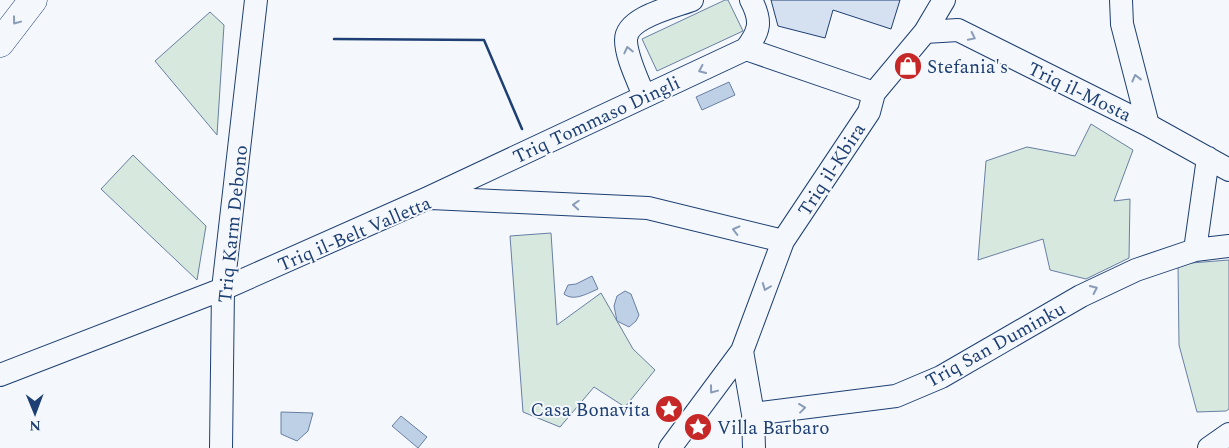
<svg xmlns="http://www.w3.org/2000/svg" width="1229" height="448" font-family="Spectral,serif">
	<rect width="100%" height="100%" fill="#f4f7fb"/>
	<path fill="#d7e8df" stroke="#687fa3" d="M725,0H728L743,31L657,71L642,39Z
		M210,12L224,25L217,135L155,61Z
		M1091,124L1133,150L1114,201L1130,199L1129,258L1086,279L1050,270L1043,239L978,260L986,161L1027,147L1075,156Z
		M133,155L206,226L197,280L101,189Z
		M551,233L557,325L601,293L633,349L655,370L625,407L594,387L560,427L523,412L510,236Z
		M1229,260V409L1226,411L1197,412L1179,345L1178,264Z"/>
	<path fill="#bed0e5" stroke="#687fa3" d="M729,82L735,95L702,110L696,97Z
		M592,276L598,289C588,293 574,302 564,294L568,285L576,284Z
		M625,291L631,294L639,315L636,321L629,327L617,321L614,306L617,296Z
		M281,412L313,413L308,431L297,441L281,434Z
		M401,416L427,437L418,448L392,426Z"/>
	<path fill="#d5e0f0" stroke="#1d3f73" d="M771,0H900L891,29L833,10L825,38L778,26Z"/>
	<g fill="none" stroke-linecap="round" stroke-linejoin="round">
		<defs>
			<path id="street" d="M1121,0L1122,24L1148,125
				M925,32L958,30L1148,125L1229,170
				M746,49L874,93
				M644,96C638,80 626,57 626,40C626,17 674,7 692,0
				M431,198L648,208L783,241
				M1195,250L1208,158
				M742,351L753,414L754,448
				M0,375L223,289L428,198L746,49C760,31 762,21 751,0
				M753,414L896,396L941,377L1081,296L1136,270L1195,250L1229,246
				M221,448L223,289L256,0
				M670,448L742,351L783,241L869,112L874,93L925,32L944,0
				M1209,448L1229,434"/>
			<path id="highway" d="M0,43L33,0"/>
		</defs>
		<use href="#street" stroke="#1d3f73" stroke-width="24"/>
		<use href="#highway" stroke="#1d3f73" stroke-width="29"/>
		<use href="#street" stroke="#f4f7fb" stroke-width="22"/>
		<use href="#highway" stroke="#f4f7fb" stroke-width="28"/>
		<path stroke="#1d3f73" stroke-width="2.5" d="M334,39L484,40L522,129"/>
	</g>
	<defs><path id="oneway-chevron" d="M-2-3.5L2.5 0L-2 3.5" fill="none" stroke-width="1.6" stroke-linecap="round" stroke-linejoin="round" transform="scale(1.25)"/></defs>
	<g stroke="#889bb7">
		<use href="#oneway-chevron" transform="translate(16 21) rotate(127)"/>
		<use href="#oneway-chevron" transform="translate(972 37) rotate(26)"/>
		<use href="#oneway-chevron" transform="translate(628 50) rotate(-103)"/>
		<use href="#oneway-chevron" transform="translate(702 70) rotate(155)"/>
		<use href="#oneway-chevron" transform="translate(1136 78) rotate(-104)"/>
		<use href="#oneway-chevron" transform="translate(576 205) rotate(-177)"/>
		<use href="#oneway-chevron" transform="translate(736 230) rotate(-166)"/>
		<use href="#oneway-chevron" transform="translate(766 287) rotate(111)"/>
		<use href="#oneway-chevron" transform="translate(1094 289) rotate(-25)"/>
		<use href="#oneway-chevron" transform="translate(713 390) rotate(127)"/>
		<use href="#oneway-chevron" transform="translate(802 408) rotate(-7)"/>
	</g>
	<defs>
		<symbol id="shop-disc" viewBox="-11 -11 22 22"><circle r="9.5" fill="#c62828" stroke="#f4f7fb"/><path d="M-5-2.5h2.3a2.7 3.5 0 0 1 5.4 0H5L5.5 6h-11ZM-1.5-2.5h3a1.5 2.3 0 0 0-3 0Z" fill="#fff"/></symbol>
		<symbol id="sight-disc" viewBox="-11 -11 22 22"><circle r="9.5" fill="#c62828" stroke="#f4f7fb"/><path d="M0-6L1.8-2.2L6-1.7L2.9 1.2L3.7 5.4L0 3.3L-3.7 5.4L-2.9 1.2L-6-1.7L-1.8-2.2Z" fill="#fff"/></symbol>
	</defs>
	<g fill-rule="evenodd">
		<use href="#shop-disc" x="892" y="50" width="32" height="32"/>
		<use href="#sight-disc" x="653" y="393" width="32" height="32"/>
		<use href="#sight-disc" x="682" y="411" width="32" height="32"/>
	</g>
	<g text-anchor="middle" stroke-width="4" stroke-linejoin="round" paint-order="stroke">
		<g font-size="19" fill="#1d3f73" stroke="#f4f7fb" text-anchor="start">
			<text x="927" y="73">Stefania's</text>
			<text x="650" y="416" text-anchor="end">Casa Bonavita</text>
			<text x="717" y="434">Villa Barbaro</text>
		</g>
		<g font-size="19" fill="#1d3f73" stroke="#f4f7fb">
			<text transform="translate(1080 91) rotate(26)" y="7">Triq il-Mosta</text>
			<text transform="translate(596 119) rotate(-25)" y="7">Triq Tommaso Dingli</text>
			<text transform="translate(831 169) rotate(-57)" y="7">Triq il-Kbira</text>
			<text transform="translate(232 224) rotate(-84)" y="7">Triq Karm Debono</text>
			<text transform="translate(354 233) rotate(-23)" y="7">Triq il-Belt Valletta</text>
			<text transform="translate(995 344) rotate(-29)" y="7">Triq San Duminku</text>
		</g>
	</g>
	<g transform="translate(35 413) rotate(179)" stroke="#f4f7fb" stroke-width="4" paint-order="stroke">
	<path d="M0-4L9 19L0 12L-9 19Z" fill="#1d3f73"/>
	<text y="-8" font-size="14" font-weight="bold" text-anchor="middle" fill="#1d3f73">N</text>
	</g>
</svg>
